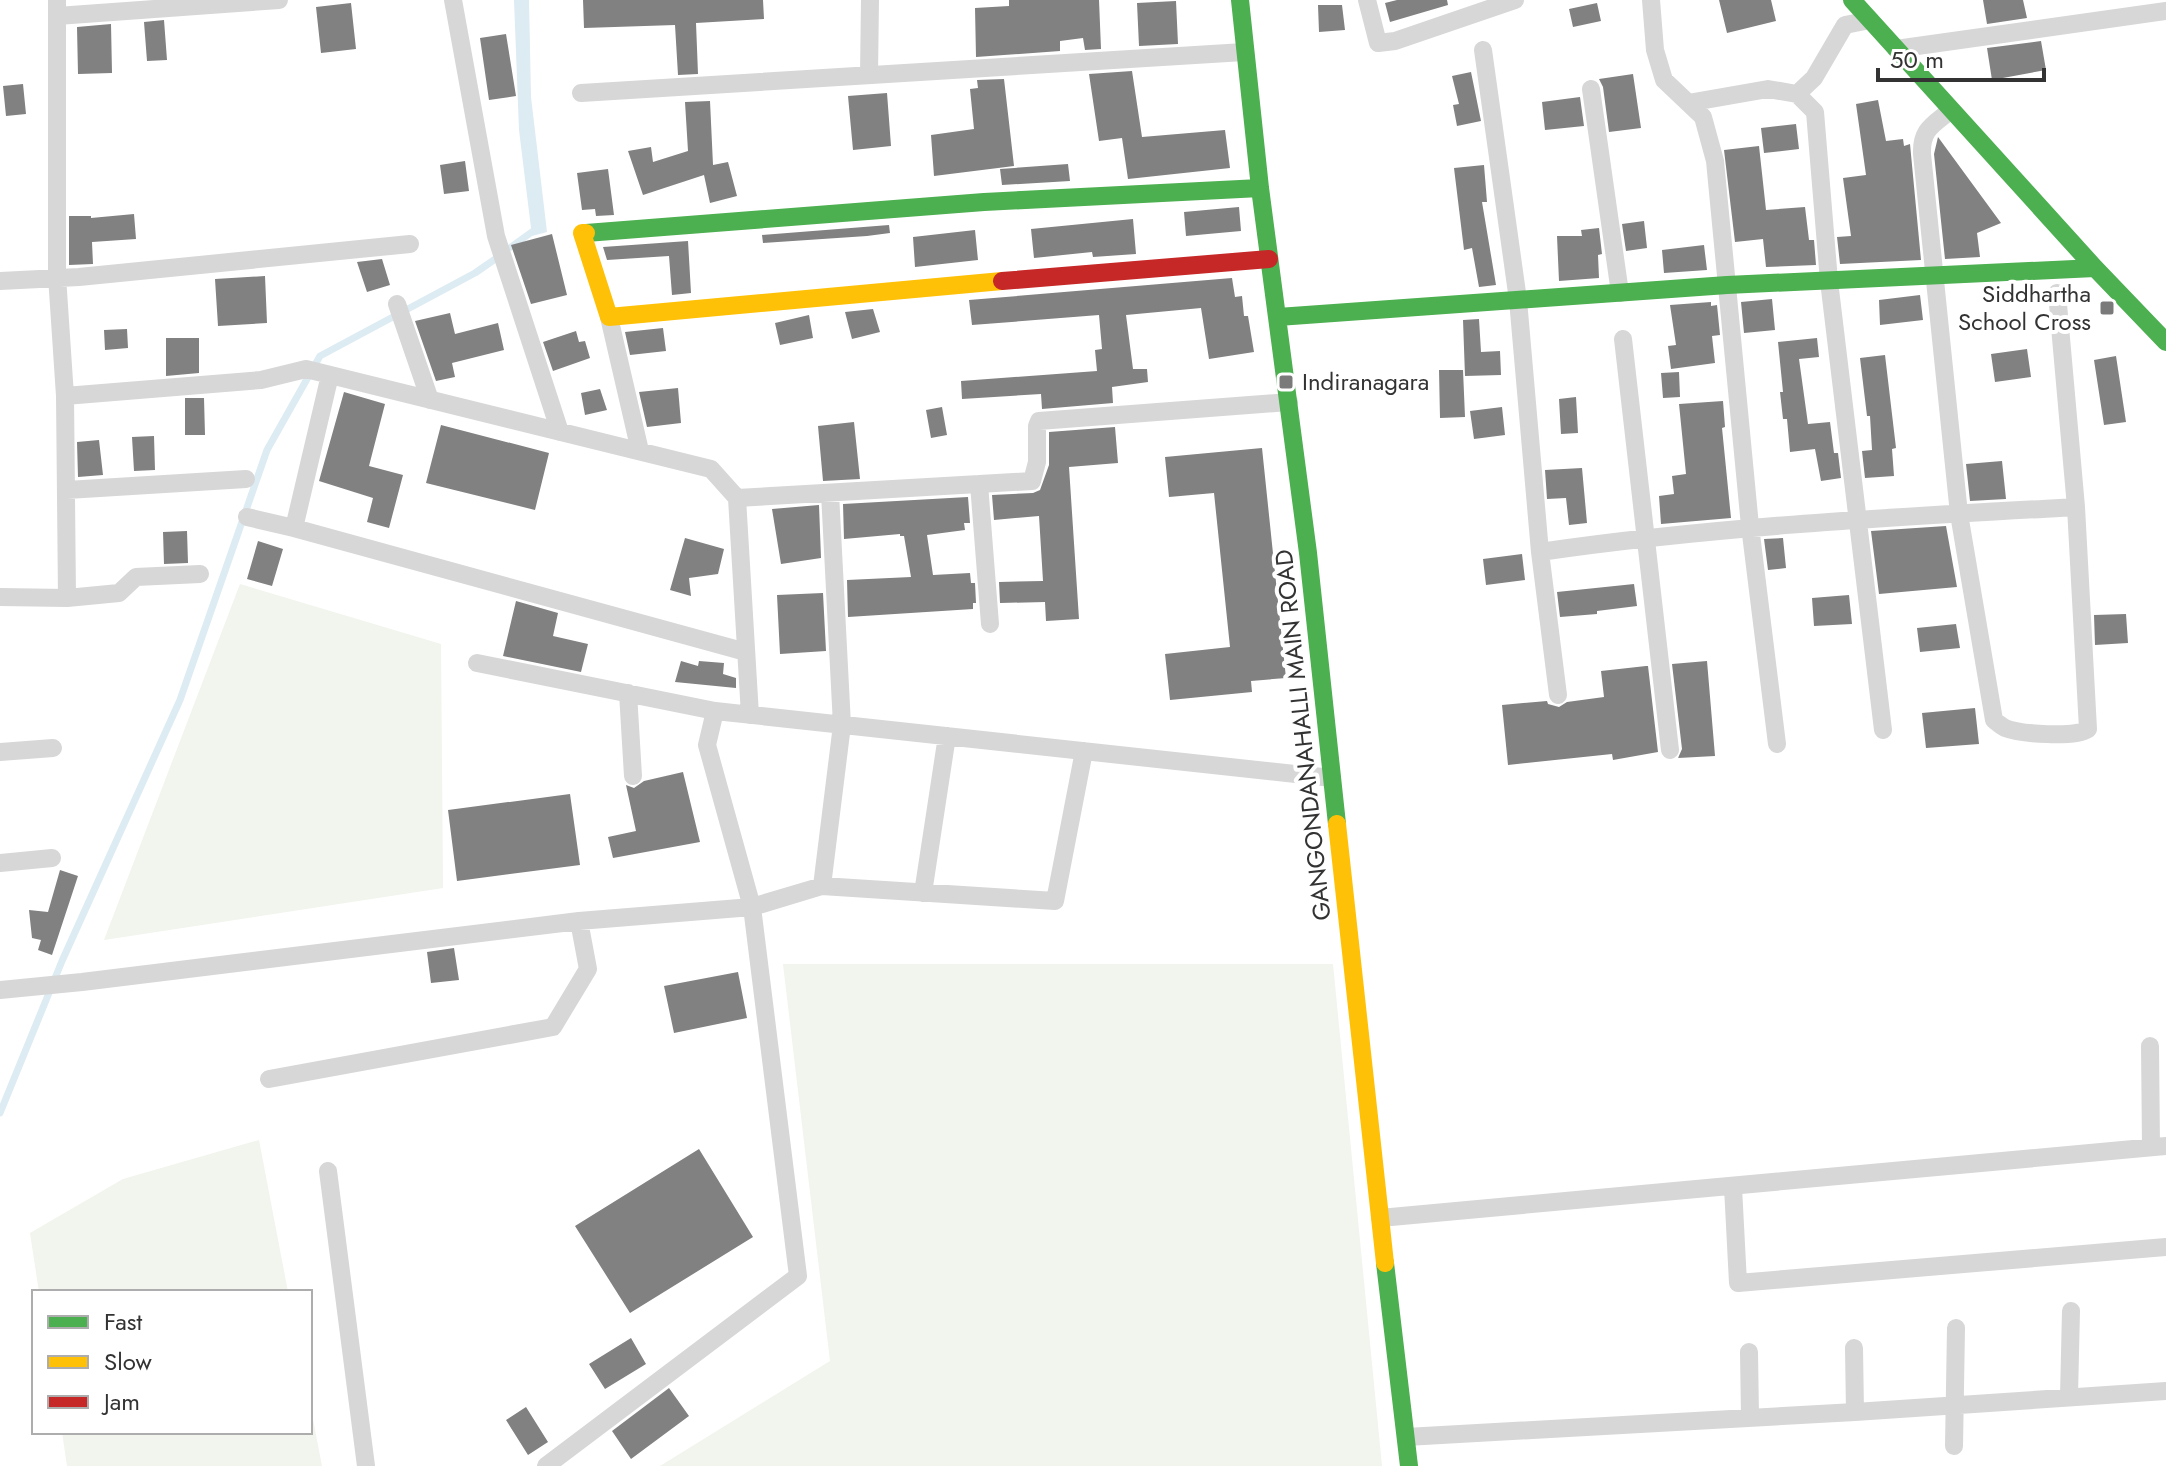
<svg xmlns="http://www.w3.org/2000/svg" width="2166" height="1466" font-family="Jost,sans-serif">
	<rect width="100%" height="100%" fill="#fff"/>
	<path fill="#f1f5ed" d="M240,584L441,644L443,888L104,940Z
		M783,964H1333L1382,1466H660L830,1361Z
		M259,1140L288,1292H39L30,1233L123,1179Z
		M310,1404L322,1466H67L62,1432H310Z"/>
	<path fill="#ddebf3" d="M514,0H529L531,97L547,232L532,236L519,130Z"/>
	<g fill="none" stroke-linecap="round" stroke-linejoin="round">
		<path stroke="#ddebf3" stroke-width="7" d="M511,247L536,229
			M0,1113L62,961L180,700L267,450L320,356L475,273L501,255"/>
	</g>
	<path fill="#818181" d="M583,0H763L764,19L696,23L698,74L678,75L675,25L584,28Z
		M1009,0H1099L1101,49L1085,50L1083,38L1060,41V51L976,57L975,8L1009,6Z
		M1397,0H1447L1448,5L1390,22L1385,3Z
		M1719,0H1771L1776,21L1727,33Z
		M1983,0H2023L2027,18L1987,24Z
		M1176,1L1178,44L1139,46L1137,3Z
		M351,3L356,49L321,53L316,7Z
		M1597,3L1601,21L1573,27L1569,9Z
		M1318,5H1342L1345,30L1319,32Z
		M164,20L167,60L147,61L144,22Z
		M111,24L112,73L78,74L77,27Z
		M506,34L516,96L489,100L480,38Z
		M2041,41L2046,70L1992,80L1987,48Z
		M1132,71L1142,137L1225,130L1230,168L1128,179L1122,138L1099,141L1089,74Z
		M1471,72L1481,121L1457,126L1453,105L1459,104L1452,76Z
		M1633,74L1641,128L1609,132L1603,87L1599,79Z
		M1004,79L1014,166L934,176L931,135L974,129L970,89L978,88L977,80Z
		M23,84L26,114L6,116L3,86Z
		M887,93L891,146L853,150L848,96Z
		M1580,97L1584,126L1545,130L1542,102Z
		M1878,100L1886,141L1903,139L1904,146L1910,144L1921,260L1840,264L1837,237L1851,236L1843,178L1866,175L1856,104Z
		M710,101L713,165L728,162L737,196L710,203L704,175L643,195L628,151L651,147L653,162L688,151L685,102Z
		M1796,124L1799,149L1764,153L1761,128Z
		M1938,137L2001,223L1977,233L1980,257L1945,259L1934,154Z
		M1759,146L1766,210L1805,207L1809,240H1814L1816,265L1766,267L1763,239L1735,242L1724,150Z
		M465,161L469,191L444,194L440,165Z
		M1068,164L1070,181L1002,185L1000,169Z
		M1484,165L1487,202H1482L1496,285L1479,287L1472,248L1464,250L1454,168Z
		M608,169L614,215L596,216L595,209L582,210L577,173Z
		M1239,207L1241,231L1186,236L1184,212Z
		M134,214L136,239L92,242L93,264L69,265V216H91V218Z
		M1133,219L1136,254L1093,257L1092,252L1034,258L1031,229Z
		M1644,221L1647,248L1626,251L1622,224Z
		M889,225L890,233L867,236L763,243L762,235Z
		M1599,228L1602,254L1598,255L1599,278L1559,281L1557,236H1582L1581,230Z
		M975,230L978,260L915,267L913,237Z
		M552,234L567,295L531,304L511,245Z
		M688,241L691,293L672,295L669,256L607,260L603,247Z
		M1704,245L1707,270L1664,273L1662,250Z
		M382,259L390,285L367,292L357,262Z
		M265,276L267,323L218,326L215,279Z
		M1232,278L1235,297L1242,296L1244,316H1248L1254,352L1209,359L1201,308L1126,315L1133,369H1147L1148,382L1112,387L1113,403L1042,409L1041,394L962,399L961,381L1097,371L1095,350L1102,349L1099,315L972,325L969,300Z
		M1920,295L1923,320L1880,325L1879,300Z
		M1772,299L1775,330L1744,333L1741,302Z
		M1711,302V306L1717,305L1720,335L1712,336L1715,363L1671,369L1668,346L1676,345L1670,305Z
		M873,309L880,332L852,339L845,312Z
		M450,313L455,334L498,323L504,350L452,363L455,377L436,381L415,321Z
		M809,315L813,338L780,345L775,323Z
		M1479,319L1481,352L1500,351L1501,375L1465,376L1463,320Z
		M663,328L666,351L630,355L625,332Z
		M127,329L128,348L105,350L104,330Z
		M576,331L579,342L585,341L590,358L553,371L543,342Z
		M166,338H199V373L166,376Z
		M1817,338L1819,357L1799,359L1808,424L1830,422L1834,453H1838L1841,478L1821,481L1815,449L1790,452L1787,419H1783L1780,392H1783L1778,342Z
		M2027,349L2031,377L1995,382L1991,354Z
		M1885,355L1896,448L1892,449L1894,476L1865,478L1862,451L1872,450L1870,416H1867L1860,358Z
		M2116,356L2126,422L2104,425L2094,360Z
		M1439,370H1463L1465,417L1440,418Z
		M1679,372L1680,397L1663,398L1661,373Z
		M678,388L681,423L647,427L639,392Z
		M600,389L607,410L585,415L581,393Z
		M344,392L385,404L369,466L403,475L389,528L367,522L373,498L319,481Z
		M1576,397L1578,433L1561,434L1559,399Z
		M185,398H204L205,435H185Z
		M1723,401L1725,427L1722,428L1731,518L1661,524L1659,496L1674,494L1672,476L1686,474L1679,404Z
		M942,407L947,435L931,438L926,410Z
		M1502,407L1505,435L1474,439L1470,411Z
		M854,422L860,479L823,481L818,426Z
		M441,425L549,453L535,510L426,483Z
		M1115,427L1118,463L1069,467L1079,619L1046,621L1045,602L1000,603L999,582L1043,581L1039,516L994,520L992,495L1033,493L1040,490L1049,465V432Z
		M154,436L155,470L134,471L132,437Z
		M99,440L103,475L78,477L77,442Z
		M1262,448L1286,678L1251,681L1252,692L1170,700L1165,654L1230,647L1214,493L1169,497L1165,457Z
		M2002,461L2006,499L1970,501L1966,464Z
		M1582,468L1587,523L1569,525L1566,498L1547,499L1545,470Z
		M968,497L970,523H964L965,530L927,535L933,575L970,573L971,583H975L976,603H973V609L848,617L847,580L911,577L904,536H900V534L844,539L843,504Z
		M819,505L821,558L781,564L772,509Z
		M1946,526L1957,587L1879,594L1871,531Z
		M187,531L188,563L164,564L163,532Z
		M685,538L724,549L718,574L689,578L691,596L670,590Z
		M1783,538L1786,568L1768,570L1764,539Z
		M258,541L283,549L272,586L247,579Z
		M1522,554L1525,580L1486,585L1483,559Z
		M1634,584L1637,606L1597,611V614L1560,617L1557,592Z
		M823,593L826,651L780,654L777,595Z
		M1849,595L1852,624L1814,626L1812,598Z
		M516,601L558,613L553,636L588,644L581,672L503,656Z
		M2126,614L2128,643L2095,645L2094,615Z
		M1956,624L1960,648L1920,652L1917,628Z
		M681,661L698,666L699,661L724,663L723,674L736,678V688L675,682Z
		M1707,661L1715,756L1678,758L1682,749L1672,664Z
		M1646,666H1648L1658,752L1613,760L1612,754L1508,765L1502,705L1547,701L1548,704L1559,707L1567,702L1604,697L1601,671Z
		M1975,708L1979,744L1926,748L1922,713Z
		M683,772L700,842L613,858L608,837L636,831L626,785L634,788L644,781Z
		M570,794L580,865L457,881L448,810Z
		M60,870L78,876L52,955L38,950L41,940L32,938L29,910L48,912Z
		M454,948L459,980L431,983L427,952Z
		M738,972L747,1018L674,1033L664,986Z
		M699,1149L753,1237L630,1313L575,1226Z
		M631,1338L646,1364L605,1389L589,1364Z
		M669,1388L689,1416L631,1459L612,1431Z
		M526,1407L548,1442L528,1455L506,1420Z"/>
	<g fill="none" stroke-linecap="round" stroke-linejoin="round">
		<path stroke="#d7d7d7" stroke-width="18" d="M57,0V276L65,396L261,380L306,369L711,469L737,498L750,715
			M453,0L496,236L560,432
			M1367,0L1378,43L1395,41L1515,0
			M1651,0L1655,50L1664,80L1703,117L1715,161L1750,526L1777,744
			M57,16L279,0
			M1896,49L2166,11
			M1483,50L1518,300L1540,552L1558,695
			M869,75L870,0
			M1591,89L1620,293
			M581,93L1244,52
			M1797,94L1815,112L1829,281L1883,730
			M1688,103L1768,89L1797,94L1814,78L1845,25L1870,20
			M1951,110C1933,125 1921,129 1922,154L1959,514L1994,720C1995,721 2003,727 2005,728C2020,734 2075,738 2088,729L2076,507L2057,293
			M0,281L79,277L410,244
			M397,304L430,400
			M609,317L640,451
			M1623,339L1670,750
			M330,375L294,528L746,652
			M979,484L990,624
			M67,490L246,479
			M737,498L1032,481L1037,462V426L1039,421L1289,402
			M247,517L294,528
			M1540,552C1718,526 1897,517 2076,507
			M0,597L67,598L65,396
			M67,598L119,593L136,577L200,574
			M477,663L715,711L1332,778
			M628,693L633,776
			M0,752L53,748
			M0,863L52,858
			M822,886L842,725L830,493
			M923,893L947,736
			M0,990L82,982L579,921L752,907L822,886L1055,901L1084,751
			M2150,1046L2151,1147
			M269,1079L553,1027L588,969L579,921
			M328,1171L366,1466
			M1733,1187L1738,1283L2166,1247
			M1380,1218L2166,1146
			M1854,1348L1855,1412
			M1749,1352L1750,1416
			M2069,1396L2071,1311
			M1406,1437L1855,1412L2166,1391
			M1954,1446L1956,1328
			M546,1466L798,1276L752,907L707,745L715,711"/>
		<path stroke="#4caf50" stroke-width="18" d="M1240,0L1260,188L1308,553L1337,824
			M1852,0L2095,268L2166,342
			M586,233L984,202L1260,188
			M1278,317L1727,285L2095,268
			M1385,1263L1409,1466"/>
		<path stroke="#ffc107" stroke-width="18" d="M586,233H582L609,317L1002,281
			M1337,824L1385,1263"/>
		<path stroke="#c62828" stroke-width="18" d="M1002,281L1269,259"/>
	</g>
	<g fill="#7a7a7a" stroke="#fff" stroke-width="3">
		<rect x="2099" y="300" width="16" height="16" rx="4"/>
		<rect x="1278" y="374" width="16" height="16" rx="4"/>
	</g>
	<g text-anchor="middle" stroke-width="8" stroke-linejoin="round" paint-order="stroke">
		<g font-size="24" fill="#333" stroke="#fff" text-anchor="end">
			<text x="2091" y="302">Siddhartha<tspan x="2091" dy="28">School Cross</tspan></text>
			<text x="1302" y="390" text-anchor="start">Indiranagara</text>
		</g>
		<g font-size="24" fill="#333" stroke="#fff">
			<text transform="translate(1303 735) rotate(-96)" y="8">GANGONDANAHALLI MAIN ROAD</text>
		</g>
	</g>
	<rect x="32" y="1290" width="280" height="144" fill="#ffffff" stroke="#adadad" stroke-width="2"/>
	<rect x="48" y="1316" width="40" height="12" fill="#4caf50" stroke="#adadad" stroke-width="2"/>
	<text x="104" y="1330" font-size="24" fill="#333333">Fast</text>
	<rect x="48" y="1356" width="40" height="12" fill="#ffc107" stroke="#adadad" stroke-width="2"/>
	<text x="104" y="1370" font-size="24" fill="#333333">Slow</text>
	<rect x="48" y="1396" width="40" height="12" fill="#c62828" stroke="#adadad" stroke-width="2"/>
	<text x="104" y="1410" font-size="24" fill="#333333">Jam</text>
	<path d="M1878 68v12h166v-12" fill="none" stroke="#333333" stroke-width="4"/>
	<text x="1890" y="68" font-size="24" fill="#333333" stroke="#ffffff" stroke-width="6" paint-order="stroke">50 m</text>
</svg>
